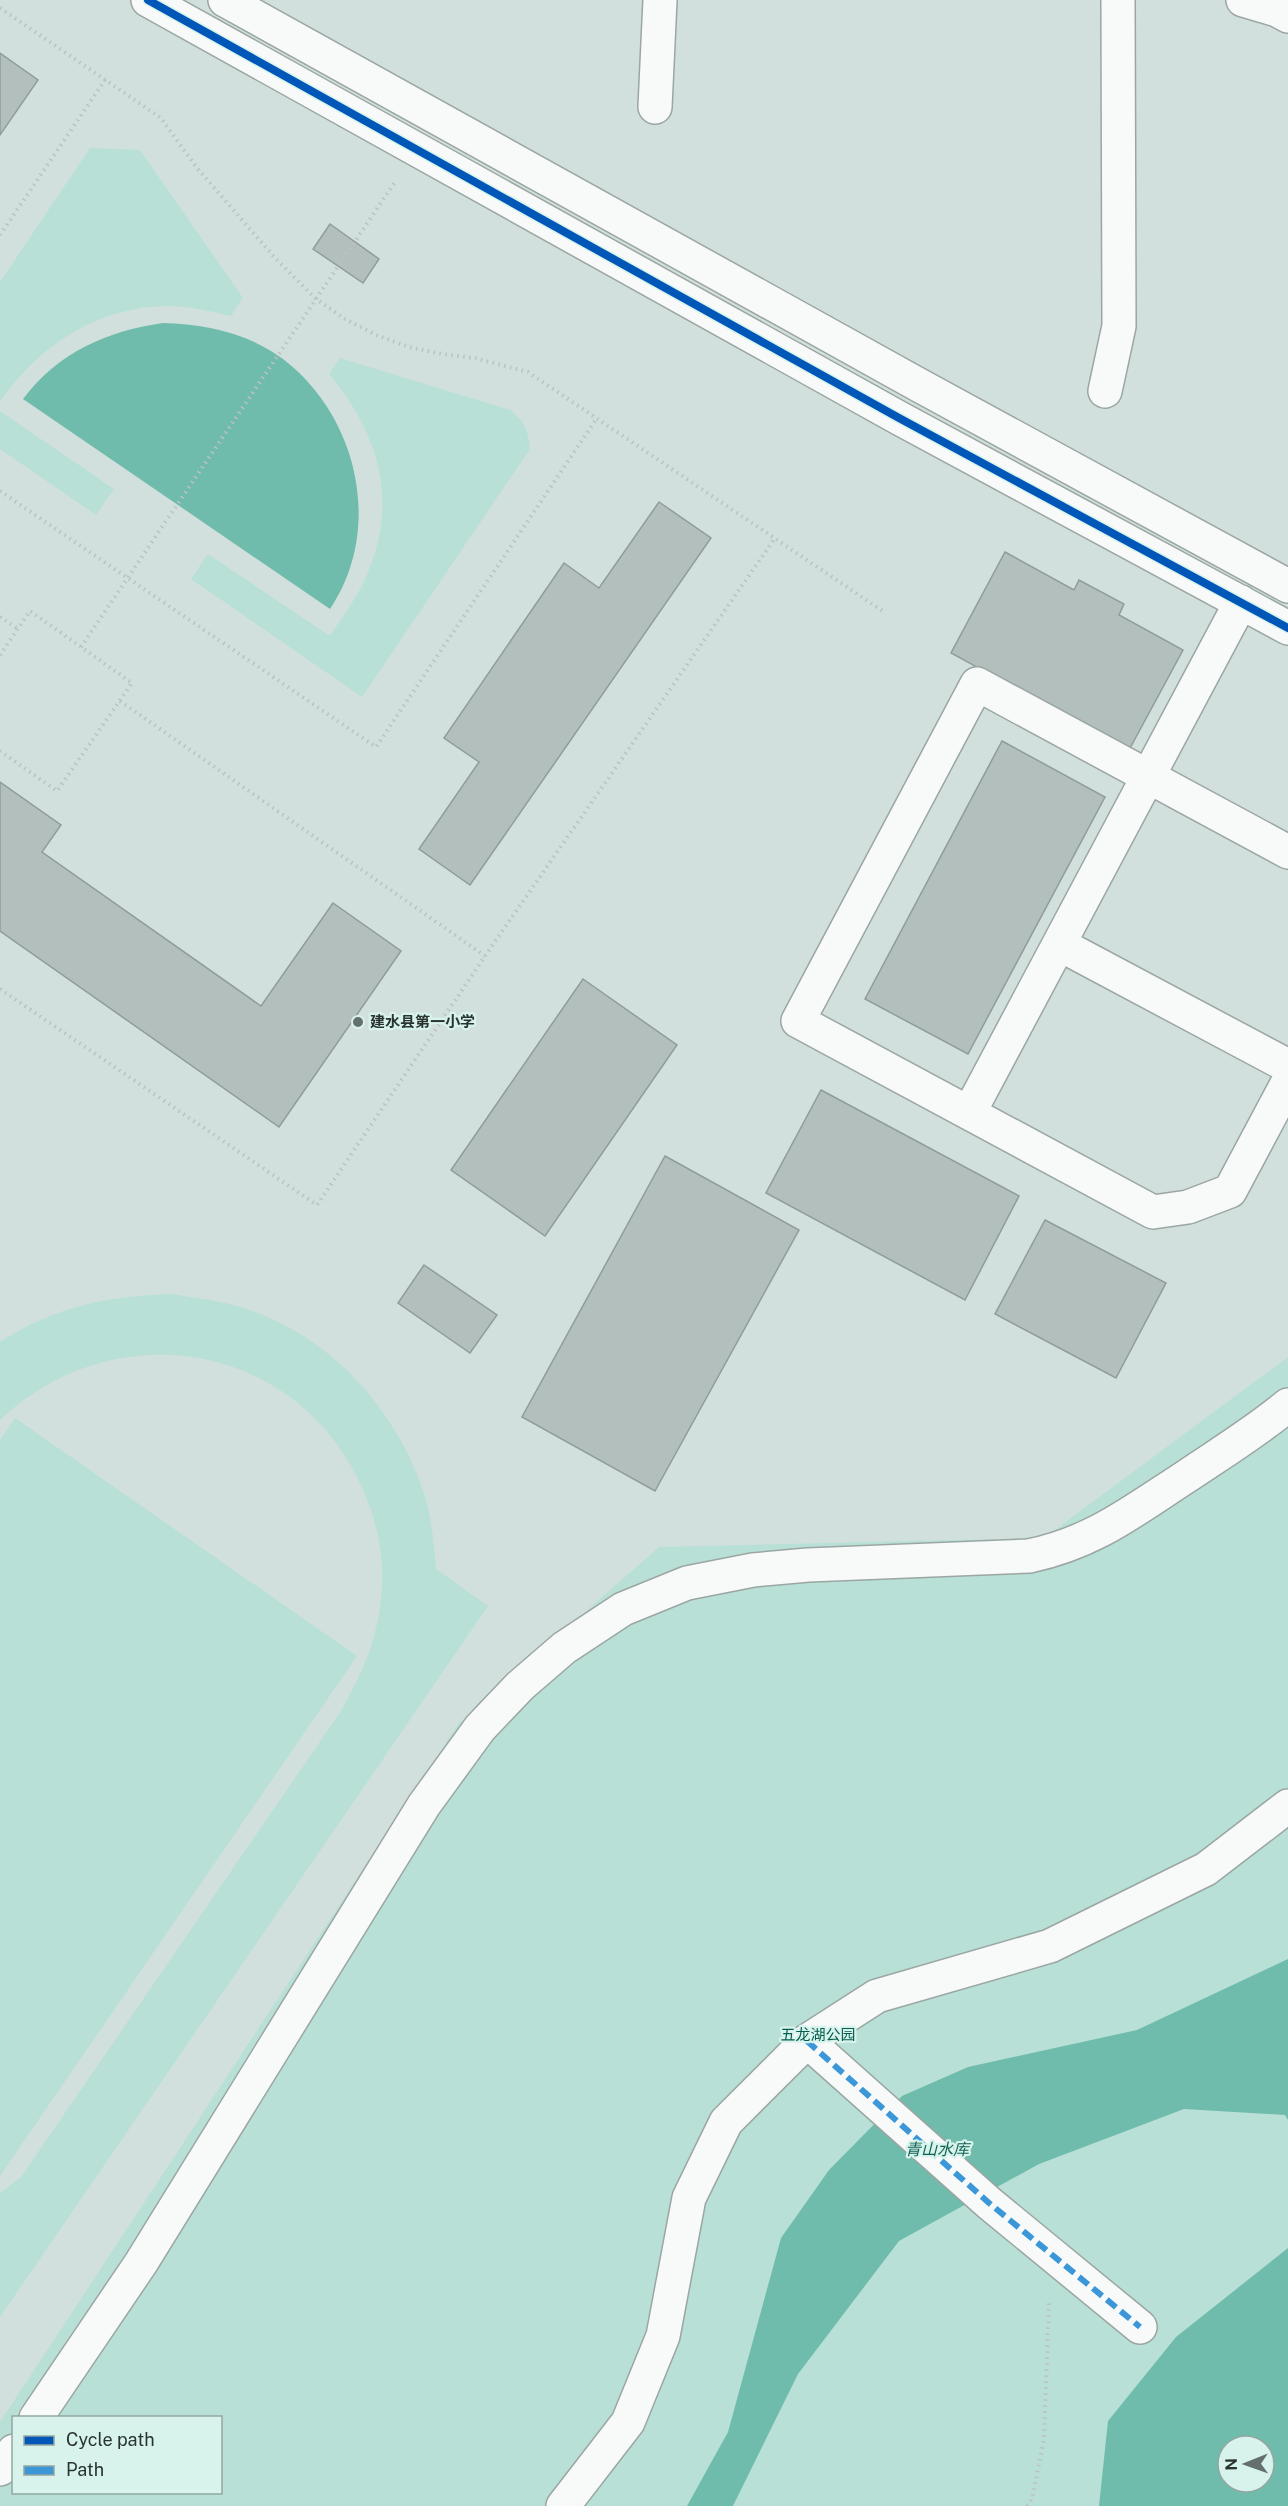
<svg xmlns="http://www.w3.org/2000/svg" width="1288" height="2506" font-family="'Public Sans','Noto Sans SC',sans-serif">
	<rect width="100%" height="100%" fill="#d1e0dc"/>
	<path fill="#b8e0d6" fill-rule="evenodd" d="M90,148L140,150L243,298L231,316C210,311 188,306 166,306C97,307 38,346 0,402V282Z
		M340,358L510,410C524,420 529,432 530,449L362,697L191,579L208,554L330,636C342,617 357,598 366,577C399,502 380,435 329,374Z
		M0,411L114,489L96,515L0,449Z
		M171,1294C197,1298 222,1301 247,1309C332,1338 396,1409 424,1493C432,1518 434,1544 436,1569L488,1606L0,2317V2193L21,2177L341,1711C364,1671 381,1630 382,1583C384,1542 371,1501 351,1466C276,1336 106,1319 0,1420V1342C54,1307 107,1296 171,1294Z
		M1288,1357V2506H0V2422L459,1723L659,1547L1044,1538ZM14,2418H220V2492H14ZM1228,2446H1264V2482H1228Z
		M15,1418L357,1656L0,2176V1440Z"/>
	<path fill="#70bcac" fill-rule="evenodd" d="M163,323C205,324 248,333 283,359C358,416 384,529 330,609L23,399C58,353 106,331 163,323Z
		M1288,1959V2120L1285,2115L1184,2109L1039,2164L899,2241L798,2374L733,2506H687L728,2432L781,2238L829,2170L902,2096L968,2067L1137,2030Z
		M1288,2248V2506H1099L1108,2421L1176,2337ZM1228,2446H1264V2482H1228Z"/>
	<path fill="#b3bfbc" stroke="#919c99" stroke-width="1.5" d="M0,53L38,80L0,135Z
		M330,224L379,259L363,283L313,249Z
		M659,502L711,538L470,885L419,849L479,762L444,738L564,563L599,588Z
		M1005,552L1074,590L1079,580L1124,604L1119,615L1183,650L1129,750L951,653Z
		M1002,741L1105,797L968,1054L865,999Z
		M0,782L61,825L42,852L261,1006L333,903L401,951L279,1127L0,931Z
		M583,979L677,1045L545,1236L451,1170Z
		M821,1090L1019,1196L965,1300L766,1193Z
		M665,1156L799,1230L655,1491L522,1417Z
		M1045,1220L1166,1283L1116,1378L995,1314Z
		M424,1265L497,1315L470,1353L398,1303Z"/>
	<g fill="none" stroke-linecap="round" stroke-linejoin="round">
		<defs>
			<path id="minor" d="M148,0L899,418L1288,628
				M225,0L917,384L1288,586
				M1243,0L1277,10L1288,16
				M655,107L660,0
				M1105,391L1119,326L1118,0
				M1288,852L977,684L798,1021L1153,1212L1188,1207L1230,1191L1288,1082
				M1059,944L1288,1066
				M969,1113L1241,602
				M807,2041L989,2203L1140,2327
				M36,2418L141,2263L424,1805L480,1728L520,1686L564,1648L623,1609L687,1583L753,1570L808,1565L1029,1556C1093,1543 1133,1511 1187,1476C1221,1453 1257,1431 1288,1405
				M0,2469L14,2451
				M563,2506L628,2422L663,2336L689,2198L726,2122L807,2041L877,1996L1050,1946L1206,1869L1288,1806"/>
		</defs>
		<use href="#minor" stroke="#9ba6a3" stroke-width="36"/>
		<path stroke="#bdc1c1" stroke-width="4" stroke-dasharray="1.5 4.5" stroke-linecap="butt" d="M0,8L161,118L197,168L275,258L316,299L345,319L376,335L409,347L442,354L474,358L528,372L884,612
			M0,235L105,80
			M0,491L376,747L597,418
			M0,617L18,629
			M81,647L395,182
			M0,655L30,611L132,683L57,791L0,751
			M120,701L485,956
			M0,989L317,1205L485,956L775,538
			M1027,2506L1032,2499L1044,2439L1049,2302"/>
		<use href="#minor" stroke="#f8fafa" stroke-width="33"/>
		<path stroke="#3c97d8" stroke-width="6" stroke-dasharray="12 6" stroke-linecap="butt" d="M807,2041L989,2203L1140,2327"/>
		<defs>
			<path id="cycleway" d="M148,0L899,418L1288,628"/>
		</defs>
		<use href="#cycleway" stroke="#d8f3ec" stroke-width="11"/>
		<use href="#cycleway" stroke="#0057b8" stroke-width="8"/>
	</g>
	<circle fill="#64706d" stroke="#d8f3ec" stroke-width="2" cx="358" cy="1022" r="6"/>
	<g text-anchor="middle" stroke-width="4.5" stroke-linejoin="round" paint-order="stroke">
		<g font-size="15" font-weight="bold" fill="#293431" stroke="#d8f3ec" text-anchor="start">
			<text x="370" y="1027">建水县第一小学</text>
		</g>
		<g font-size="15" fill="#055d4f" stroke="#d8f3ec">
			<text x="818" y="2040">五龙湖公园</text>
		</g>
		<g font-size="16" font-style="italic" fill="#106354" stroke="#d8f3ec">
			<text x="937" y="2155">青山水库</text>
		</g>
	</g>
	<rect x="12" y="2416" width="210" height="78" fill="#d8f3ec" stroke="#92a7a1" stroke-width="1.5"/>
	<rect x="24" y="2436" width="30" height="9" fill="#0057b8" stroke="#92a7a1" stroke-width="1.5"/>
	<text x="66" y="2446" font-size="18" fill="#293431">Cycle path</text>
	<rect x="24" y="2466" width="30" height="9" fill="#3c97d8" stroke="#92a7a1" stroke-width="1.5"/>
	<text x="66" y="2476" font-size="18" fill="#293431">Path</text>
	<g transform="translate(1246 2464) rotate(269)"><circle r="28" fill="#d8f3ec" stroke="#92a7a1" stroke-width="1.5"/>
	<path d="M0-4.5L10 22L0 15L-10 22Z" fill="#64706d"/>
	<text y="-9" font-size="16" font-weight="bold" text-anchor="middle" fill="#293431">N</text>
	</g>
</svg>
